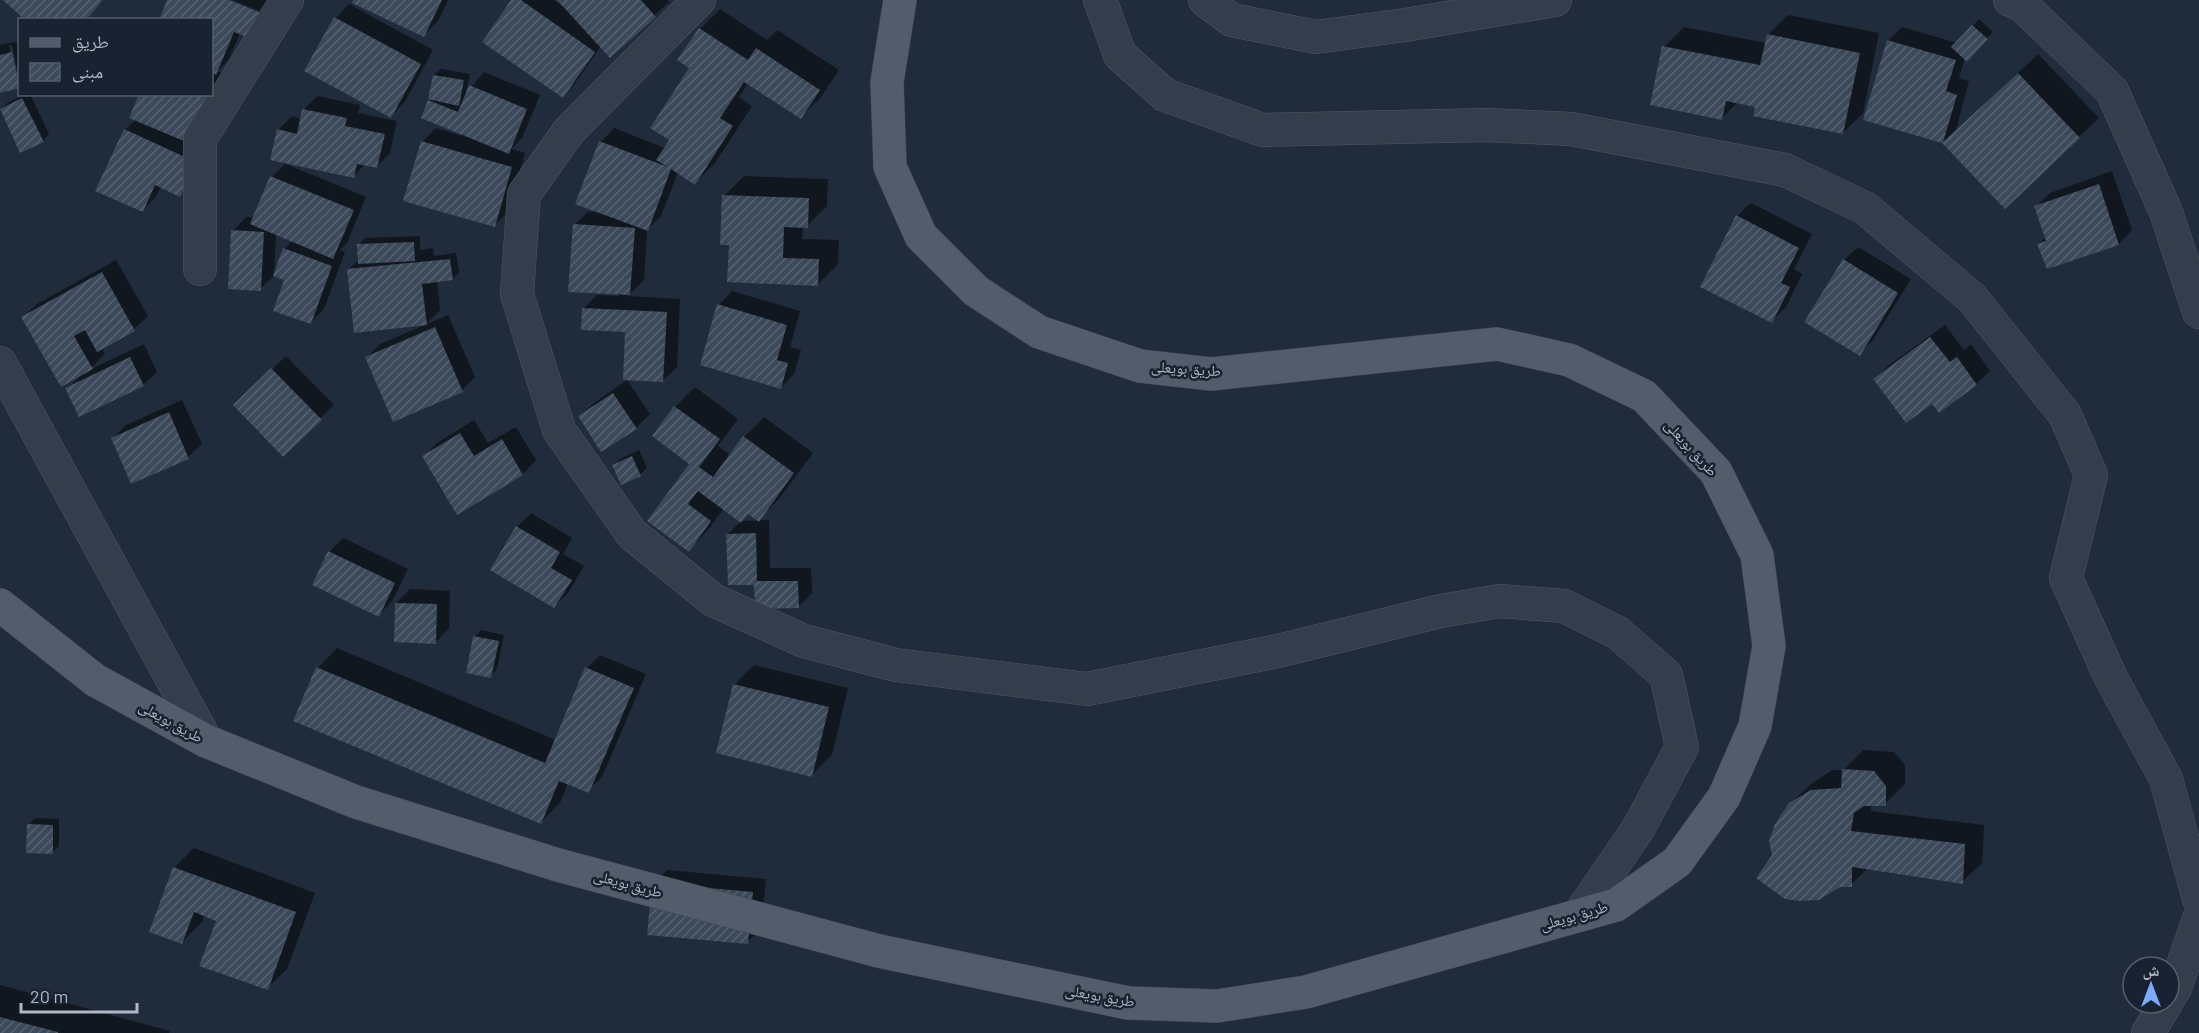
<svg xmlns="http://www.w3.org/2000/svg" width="2199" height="1033" font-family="Barlow,'Noto Naskh Arabic',sans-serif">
	<defs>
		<pattern id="building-hatch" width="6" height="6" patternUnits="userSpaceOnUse" patternTransform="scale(1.5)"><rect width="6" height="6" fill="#3c495b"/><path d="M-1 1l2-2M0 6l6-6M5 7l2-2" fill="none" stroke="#566171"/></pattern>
	</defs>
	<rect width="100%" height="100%" fill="#202b3b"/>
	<path fill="#0007" fill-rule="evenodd" d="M168,0H225L240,33L229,59L218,71L238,80L193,181L180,195L161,186L156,197L143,210L125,130L136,119L212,94V20Z
		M233,0H275L269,15Z
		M354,0H448L438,21L424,35Z
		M513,0H554L563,6L559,0H667L669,2L610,56L601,46L576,82L563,96Z
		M349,4L433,50L404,103L390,117L306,70L336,18Z
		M720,9L767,40L777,30L839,70L821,97L801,117L748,83L739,97L752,106L715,163L695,183L678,172L661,216L647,230L644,280L627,296L680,299L677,367L663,380L627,330L583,309L597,295L618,296V293L574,225L588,212H600L601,142L614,128L665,148L671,140L691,67L700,29Z
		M1788,15L1879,33L1863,113L1843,133L1757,106L1738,102L1722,118L1664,47L1684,27L1766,43L1768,35Z
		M1979,19L1993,32L1974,53L1965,58L1959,78L1969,81L1955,133L2038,54L2099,118L2079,137L1945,142L1865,119L1888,41L1902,27L1957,43Z
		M20,41V87L0,91V45ZM9,45H12L19,79H16Z
		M441,69L470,74L466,93L484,72L540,95L522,138L511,149L525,153L508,212L495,225L422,142L436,128L462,136L463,134L429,101L432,98L434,75Z
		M25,94H30L49,134L43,141L1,110L7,103Z
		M317,96L360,105L358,113L397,121L390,153L377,166L365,164L353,177L287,162L286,164L366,197L347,243L340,250L345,252L324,309L311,322L286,279L275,275L285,248L293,240L276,234L274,276L260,289L233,231L246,217L255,218L272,177L287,162L278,130L292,116L301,119L303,110Z
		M2112,171L2132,230L2119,244L2048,268L2039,244L2046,237L2036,207L2050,193Z
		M744,176L828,179L827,206L807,226H803L802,239L839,240L838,264L818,284L730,244L724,196Z
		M1751,203L1812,234L1794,269L1802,274L1786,307L1772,321L1737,216Z
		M420,236V250L433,248L434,256L456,253L459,272L453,279L437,281L440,310L426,324L348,270L359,259V245L365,238Z
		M1858,247L1911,279L1873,340L1859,354L1844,260Z
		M116,260L148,316L134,329L102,348L105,354L89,370L144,344L157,372L143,385L67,389L80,376L23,317L37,304Z
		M732,291L800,311L790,347L801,350L794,374L781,387L719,305Z
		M448,315L475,377L462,390L367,357L380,344Z
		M1945,325L1964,350L1971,344L1990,371L1976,384L1940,411L1933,402L1875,379L1889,365Z
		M286,356L334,405L283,455L248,392Z
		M627,380L650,414L636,428L602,450L580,416L594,403Z
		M695,387L738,419L718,446L730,455L744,437L764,417L813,453L778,500L758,520L749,513L741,521L769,520L770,568H811L812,593L798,607L756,583L728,534L741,521L724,508L708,530L689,550L649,521L691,463L675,407Z
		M182,400L202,444L188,457L132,482L113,438L126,425Z
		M474,420L488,443L516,427L536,460L523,474L457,513L424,456L437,443Z
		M639,450L647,468L640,475L622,483L614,465L620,459Z
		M531,513L572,538L563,554L584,566L568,593L554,606L517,527Z
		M343,538L408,569L392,601L379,615L329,552Z
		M410,589L450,591L449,628L436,642L396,603Z
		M481,630L504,635L497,669L490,676L475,637Z
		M337,648L556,740L587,668L600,655L646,674L602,777L588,791L568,783L560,803L540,823L295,720L318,668Z
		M754,665L848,688L832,755L812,775L734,685Z
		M1863,750L1894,752L1905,765V784L1885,804H1872L1870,811L1984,825L1982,863L1962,882L1868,868L1851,885L1773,855L1790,804L1811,784L1832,770H1844Z
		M35,818L59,819V846L52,852L28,825Z
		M194,848L315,893L287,969L267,988L218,920L204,915L202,922L182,942L174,868Z
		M667,870L766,879L761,929L747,942L653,883Z
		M0,985L170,1031L169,1033H0Z"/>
	<path fill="url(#building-hatch)" d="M3,0H103L86,20H25Z
		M167,0H229L263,14L252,39L234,32L216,75L212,73V20H159Z
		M353,0H442L424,37L352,3Z
		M511,0H521L595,52L563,98L482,42Z
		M557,0H641L656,17L610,58Z
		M334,17L421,64L391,118L304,71Z
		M1972,25L1988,39L1967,62L1951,47Z
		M699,28L748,60L756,48L820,90L801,119L744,82L720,118L733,126L695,185L671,169L648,231L575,204L599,141L668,167L656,160L669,140L650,128L689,68L677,60Z
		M1767,34L1860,53L1843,134L1753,116L1755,107L1726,101L1722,120L1650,105L1662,46L1760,65Z
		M1887,40L1956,60L1946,91L1957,95L1943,142L2018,73L2080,138L2005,209L1942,143L1863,120Z
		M12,52L20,88L0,93V55Z
		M433,75L464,80L459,106L428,99Z
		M469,85L527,109L509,154L421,118L428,100L458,112Z
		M212,88L225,93L203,149L129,118L139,94H212Z
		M22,98L44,142L20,153L0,109Z
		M302,109L347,118L345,126L385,134L377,168L357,164L354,178L270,160L277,129L297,134Z
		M124,129L196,162L180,197L155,185L143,212L95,191Z
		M421,141L512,167L495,227L403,201Z
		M270,176L354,210L333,259L250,224Z
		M2099,184L2119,245L2047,269L2037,244L2046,241L2034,206Z
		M722,195L809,198L808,228L784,227L783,258L819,259L818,286L727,282L729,245H720Z
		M1736,215L1799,248L1781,283L1790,287L1772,323L1700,287Z
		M573,224L635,228L630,295L568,292Z
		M231,230L264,232L261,291L228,289Z
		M414,242L415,261L358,264L357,244Z
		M283,248L332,266L311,324L273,311L284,280L273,276Z
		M450,259L453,280L422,284L427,325L354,333L347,269Z
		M1843,259L1898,293L1860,356L1804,322Z
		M102,272L135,331L97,352L85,330L74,336L93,369L61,387L21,317Z
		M717,304L787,325L777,360L788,363L781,389L700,365Z
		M582,308L667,312L663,382L623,380L625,332L581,330Z
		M435,327L463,392L393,422L365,357Z
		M1930,337L1950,362L1957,357L1977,385L1939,413L1932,404L1906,423L1873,379Z
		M130,357L144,386L79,417L65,388Z
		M271,368L322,420L283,457L233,405Z
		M613,393L637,429L601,452L578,416Z
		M674,406L720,439L699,467L713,477L743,436L794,473L759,522L748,514L741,523L698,491L688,504L711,521L689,552L647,521L689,464L652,436Z
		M169,412L189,459L131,484L111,438Z
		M460,433L474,456L502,439L523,475L457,515L422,456Z
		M632,456L641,476L621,485L612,465Z
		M516,526L560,552L551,568L572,580L554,608L490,570Z
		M756,533L757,581H798L799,608L755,609L754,585H728L726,534Z
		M328,551L395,583L379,617L312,585Z
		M395,603L437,604L436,644L394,642Z
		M473,636L499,641L491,678L466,673Z
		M316,667L545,763L585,667L634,688L589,793L559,781L541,824L293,721Z
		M733,684L829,707L812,777L716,753Z
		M1842,769L1874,771L1886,786V806H1864L1854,813L1851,831L1965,844L1963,884L1852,867V887H1840L1819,900L1800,901L1785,899L1756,878L1772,855L1769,841L1775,824L1789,803L1811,790L1841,788Z
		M27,824L53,825V854L26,853Z
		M173,867L296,912L268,990L199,966L216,921L194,912L182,944L149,932Z
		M652,883L753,892L748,944L647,935Z
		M0,1017L58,1032V1033H0Z"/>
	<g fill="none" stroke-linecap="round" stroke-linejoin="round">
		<defs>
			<path id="minor" d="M699,0L569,131L524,194L517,294L559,430L632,534L713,600L804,641L896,665L1087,689L1278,651L1441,611L1500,601L1564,606L1618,633L1666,675L1682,747L1638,829L1579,915
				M1100,0L1120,55L1165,95L1263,130L1486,125L1571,129L1785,170L1865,208L1972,298L2065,415L2091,475L2066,578L2110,676L2166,779L2199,899
				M1205,0L1232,20L1316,37L1405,25L1555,0
				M2010,0L2022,5L2112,91L2166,212L2199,312
				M200,269V139L287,0
				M0,363L206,741
				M2169,997L2175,988L2199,919
				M2148,1033L2166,1003"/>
			<path id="major" d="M0,605L95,680L206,741L356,802L558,865L879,951L1128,1003L1217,1006L1306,992L1616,905L1677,862L1724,797L1755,726L1769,646L1757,555L1716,472L1644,396L1569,360L1497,344L1211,374L1140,366L1039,332L976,291L921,236L890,167L887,82L900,0"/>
		</defs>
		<use href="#minor" stroke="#4f5866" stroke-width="34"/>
		<use href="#major" stroke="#3d4654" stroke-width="34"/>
		<use href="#minor" stroke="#343d4b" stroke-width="33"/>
		<use href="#major" stroke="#525c6b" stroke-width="33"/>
	</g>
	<g text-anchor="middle" stroke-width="5" stroke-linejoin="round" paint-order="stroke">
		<g font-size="15" fill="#afb8c7" stroke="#192230">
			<text transform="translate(1186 369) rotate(4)" y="5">طريق بويعلى</text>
			<text transform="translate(1691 448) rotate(48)" y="5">طريق بويعلى</text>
			<text transform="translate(171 722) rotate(29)" y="5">طريق بويعلى</text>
			<text transform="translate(628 884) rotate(15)" y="5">طريق بويعلى</text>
			<text transform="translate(1574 916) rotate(-16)" y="5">طريق بويعلى</text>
			<text transform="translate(1100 996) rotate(10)" y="5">طريق بويعلى</text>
		</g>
	</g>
	<rect x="18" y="18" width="195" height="78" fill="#192230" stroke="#555e6c" stroke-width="1.5"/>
	<rect x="30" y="38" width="30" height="9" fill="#525c6b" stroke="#555e6c" stroke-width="1.5"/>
	<text x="72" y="48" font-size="18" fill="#afb8c7">طريق</text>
	<rect x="30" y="63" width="30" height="18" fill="url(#building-hatch)" stroke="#555e6c" stroke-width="1.5"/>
	<text x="72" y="78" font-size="18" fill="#afb8c7">مبنى</text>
	<g transform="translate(2151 985)"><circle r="28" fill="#192230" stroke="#555e6c" stroke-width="1.5"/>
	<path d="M0-4.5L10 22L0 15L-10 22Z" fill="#7dacfe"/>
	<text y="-9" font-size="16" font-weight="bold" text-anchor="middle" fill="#afb8c7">ش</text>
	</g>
	<path d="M21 1003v9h116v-9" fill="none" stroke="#afb8c7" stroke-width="3"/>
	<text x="30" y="1003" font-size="18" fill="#afb8c7" stroke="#192230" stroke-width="4.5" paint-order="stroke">20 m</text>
</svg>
